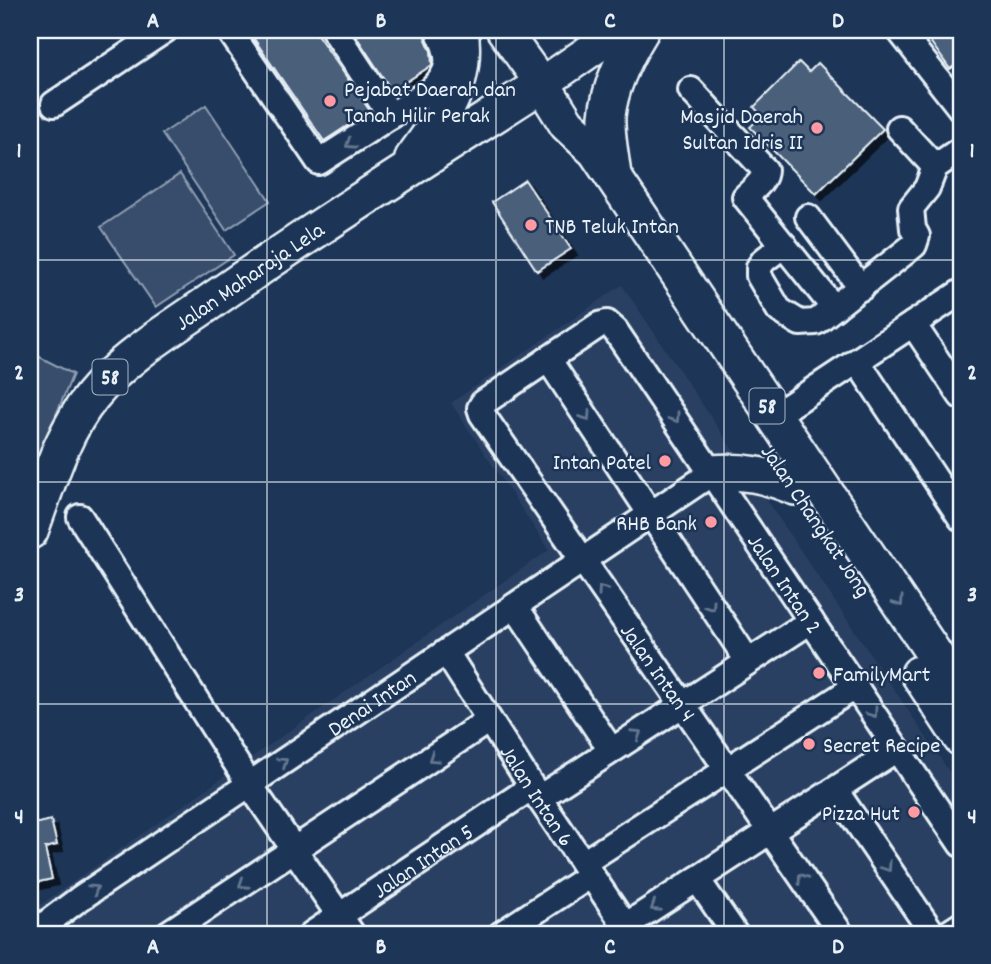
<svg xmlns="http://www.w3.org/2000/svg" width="991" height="964" font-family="Dekko,sans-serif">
	<defs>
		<filter id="shadow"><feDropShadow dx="6" dy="6" stdDeviation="0" flood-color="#0009"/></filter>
	</defs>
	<rect width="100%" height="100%" fill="#1d3557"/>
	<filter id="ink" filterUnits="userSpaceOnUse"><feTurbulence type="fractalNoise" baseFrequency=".0143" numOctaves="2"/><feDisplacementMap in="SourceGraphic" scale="14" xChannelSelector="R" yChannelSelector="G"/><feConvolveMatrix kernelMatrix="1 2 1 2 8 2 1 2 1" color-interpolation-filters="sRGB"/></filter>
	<g filter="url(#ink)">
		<path fill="#2a4162" d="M622,285L961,789V934H30V912L549,550L451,403Z"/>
		<path fill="#374d6c" stroke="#909fb2" stroke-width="2" d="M206,105L270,201L226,230L162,134Z
			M180,174L234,255L156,307L101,227Z
			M30,352L73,374L30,478Z"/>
		<path fill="#495e7a" stroke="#e8f1f8" stroke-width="2" filter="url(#shadow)" d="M248,30H314L370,111L324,141Z
			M352,30H422L431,51L432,65L392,91Z
			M922,30H961V61L950,69Z
			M799,62L809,72L818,63L883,129L816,194L750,127L762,116L754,107Z
			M525,180L571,249L537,271L492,202Z
			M51,820L57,845L45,848L52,879L30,884V825Z"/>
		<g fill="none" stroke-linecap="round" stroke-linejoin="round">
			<defs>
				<g id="minor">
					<path d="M229,30L319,162L431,90C453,70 450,55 438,30"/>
					<path d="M334,30L391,116"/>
					<path d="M899,30L961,109"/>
					<path d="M691,90L765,170C765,181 753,189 745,197L834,308"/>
					<path d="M54,104L165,30"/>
					<path d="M899,128L935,167"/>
					<path d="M808,217L861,288"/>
					<path d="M784,245L764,260L759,267V276L779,310L800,323L816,322L914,245L917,236L913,229L911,208L927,188L935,167L961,149"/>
					<path d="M913,324L961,396"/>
					<path d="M548,359L748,661"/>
					<path d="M857,361L961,518"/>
					<path d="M774,416L961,292"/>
					<path d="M80,517L250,785L352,934"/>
					<path d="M515,606L611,750"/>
					<path id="s1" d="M446,652L539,798L631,934"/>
					<path d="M835,790L933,934"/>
					<path d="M539,798L811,621"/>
					<path d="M583,863L855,687"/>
					<path d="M697,879L735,934"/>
					<path d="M625,926L897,749"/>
					<path id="s2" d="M32,934L79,899L712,473"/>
					<path d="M167,934L489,720"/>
					<path id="s3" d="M312,934L532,787"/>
					<path d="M501,934L591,875"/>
					<path id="s4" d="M841,934L482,414L480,408L483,403L599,325L607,323L615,330L961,844"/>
					<path d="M947,934L961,925"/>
				</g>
				<path id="major" d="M503,30L542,84L620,30"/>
				<g id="highway">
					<path d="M413,158C444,117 468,83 460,30"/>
					<path d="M613,176C611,157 606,135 607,116C610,85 625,56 641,30"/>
					<path d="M712,473C742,470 767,475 795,487"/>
					<path id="s5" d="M30,531C47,486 61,434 92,396C125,355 175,327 217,297C323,223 433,154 542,84L567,124L596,151L961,694"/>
					<path d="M919,674L961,738"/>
				</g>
			</defs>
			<use href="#minor" stroke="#e8f1f8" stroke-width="30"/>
			<use href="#major" stroke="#e8f1f8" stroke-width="37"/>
			<use href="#highway" stroke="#e8f1f8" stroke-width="40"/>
			<use href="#minor" stroke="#1d3557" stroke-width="24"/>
			<use href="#major" stroke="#1d3557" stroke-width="32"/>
			<use href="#highway" stroke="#1d3557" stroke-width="35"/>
		</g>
		<defs><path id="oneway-chevron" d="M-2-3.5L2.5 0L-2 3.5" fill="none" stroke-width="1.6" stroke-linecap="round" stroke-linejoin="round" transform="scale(1.75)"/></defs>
		<g stroke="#64778f">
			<use href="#oneway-chevron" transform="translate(350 144) rotate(147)"/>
			<use href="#oneway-chevron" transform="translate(586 416) rotate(57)"/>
			<use href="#oneway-chevron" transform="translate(675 418) rotate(56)"/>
			<use href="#oneway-chevron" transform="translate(602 590) rotate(-125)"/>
			<use href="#oneway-chevron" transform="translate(899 602) rotate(56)"/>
			<use href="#oneway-chevron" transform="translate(711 606) rotate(56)"/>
			<use href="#oneway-chevron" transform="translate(873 713) rotate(56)"/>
			<use href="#oneway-chevron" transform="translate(637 734) rotate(-33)"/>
			<use href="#oneway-chevron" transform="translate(433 758) rotate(146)"/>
			<use href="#oneway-chevron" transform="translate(283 762) rotate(-34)"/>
			<use href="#oneway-chevron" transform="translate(887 867) rotate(56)"/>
			<use href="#oneway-chevron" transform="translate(802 878) rotate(-125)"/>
			<use href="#oneway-chevron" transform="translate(243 884) rotate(147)"/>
			<use href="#oneway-chevron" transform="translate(94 889) rotate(-34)"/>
			<use href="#oneway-chevron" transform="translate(655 907) rotate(147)"/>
		</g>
	</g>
	<path fill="none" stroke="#e8f1f8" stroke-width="2" stroke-opacity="0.55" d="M267,30V934M496,30V934M724,30V934M30,260H961M30,482H961M30,704H961"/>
	<g fill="#ff9aa2" stroke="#1d3557" stroke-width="2.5">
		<circle cx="330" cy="101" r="7"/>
		<circle cx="817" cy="128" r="7"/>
		<circle cx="531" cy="225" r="7"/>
		<circle cx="665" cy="461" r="7"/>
		<circle cx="711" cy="522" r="7"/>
		<circle cx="819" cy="673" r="7"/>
		<circle cx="809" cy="744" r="7"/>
		<circle cx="914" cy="812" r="7"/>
	</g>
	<g text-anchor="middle" stroke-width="5" stroke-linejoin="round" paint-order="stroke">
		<g fill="#1d3557" stroke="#abb9c8" stroke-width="2">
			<rect x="92.5" y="359.5" width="35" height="35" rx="5"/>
			<rect x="749.5" y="388.5" width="35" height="35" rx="5"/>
		</g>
		<g font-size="21" font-weight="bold" fill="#e8f1f8">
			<text x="110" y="384">58</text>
			<text x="767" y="413">58</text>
		</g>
		<g font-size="23" fill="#e8f1f8" stroke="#1d3557" text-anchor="start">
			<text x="344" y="96">Pejabat Daerah dan<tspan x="344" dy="26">Tanah Hilir Perak</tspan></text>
			<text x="803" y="123" text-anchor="end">Masjid Daerah<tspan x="803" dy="26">Sultan Idris II</tspan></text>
			<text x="545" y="233">TNB Teluk Intan</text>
			<text x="651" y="469" text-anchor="end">Intan Patel</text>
			<text x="697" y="530" text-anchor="end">RHB Bank</text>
			<text x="833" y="681">FamilyMart</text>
			<text x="823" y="752">Secret Recipe</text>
			<text x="900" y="820" text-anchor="end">Pizza Hut</text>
		</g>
		<g font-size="23" fill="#e8f1f8" stroke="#1d3557">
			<text dy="8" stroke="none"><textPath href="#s5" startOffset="348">Jalan Maharaja Lela</textPath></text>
			<text transform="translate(817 520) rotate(56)" y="8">Jalan Changkat Jong</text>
			<text dy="8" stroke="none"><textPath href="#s4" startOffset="1108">Jalan Intan 2</textPath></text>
			<text transform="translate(659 672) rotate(55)" y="8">Jalan Intan 4</text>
			<text dy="8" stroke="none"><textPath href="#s2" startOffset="411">Denai Intan</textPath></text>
			<text dy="8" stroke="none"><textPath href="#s1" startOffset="170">Jalan Intan 6</textPath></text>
			<text dy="8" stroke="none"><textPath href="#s3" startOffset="133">Jalan Intan 5</textPath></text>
		</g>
	</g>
	<rect width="991" height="964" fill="none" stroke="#1d3557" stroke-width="77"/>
	<rect x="38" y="38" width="915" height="888" fill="none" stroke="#e8f1f8" stroke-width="2.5"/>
	<g font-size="23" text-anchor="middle" font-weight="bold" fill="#e8f1f8">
		<text x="153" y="27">A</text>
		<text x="381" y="27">B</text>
		<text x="610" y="27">C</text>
		<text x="838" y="27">D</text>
		<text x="19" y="157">1</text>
		<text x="972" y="157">1</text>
		<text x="19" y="379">2</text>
		<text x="972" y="379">2</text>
		<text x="19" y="601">3</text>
		<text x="972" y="601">3</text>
		<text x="19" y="823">4</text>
		<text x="972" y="823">4</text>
		<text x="153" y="953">A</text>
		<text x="381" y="953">B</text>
		<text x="610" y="953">C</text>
		<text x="838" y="953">D</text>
	</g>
</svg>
